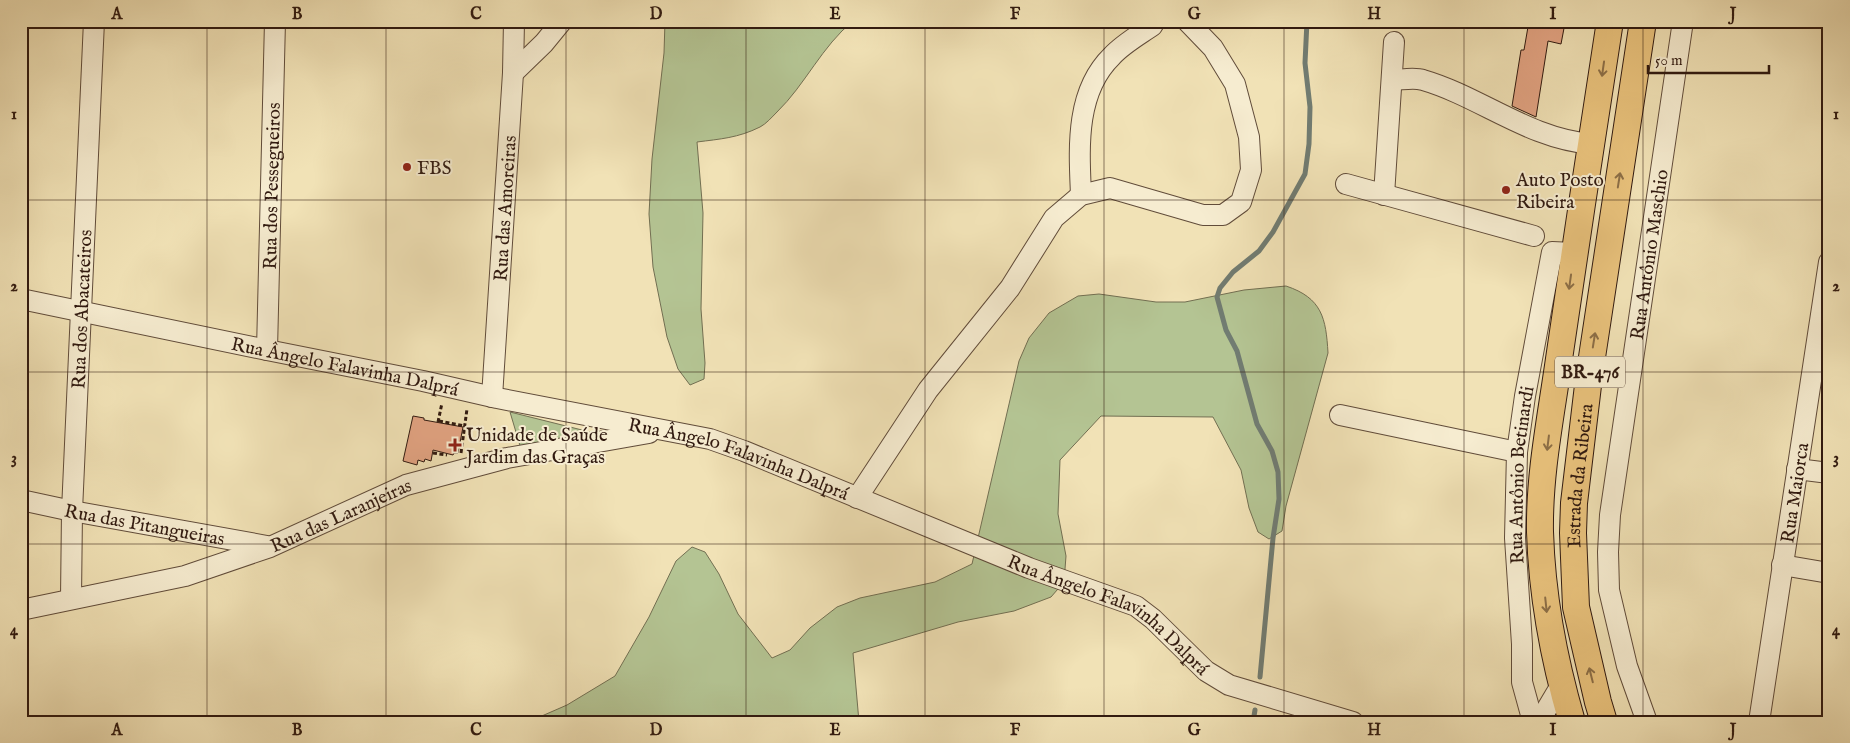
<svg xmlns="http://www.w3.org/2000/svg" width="1850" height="743" font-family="'IM FELL English',serif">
	<rect width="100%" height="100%" fill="#f1e2b6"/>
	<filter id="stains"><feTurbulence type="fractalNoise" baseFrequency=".004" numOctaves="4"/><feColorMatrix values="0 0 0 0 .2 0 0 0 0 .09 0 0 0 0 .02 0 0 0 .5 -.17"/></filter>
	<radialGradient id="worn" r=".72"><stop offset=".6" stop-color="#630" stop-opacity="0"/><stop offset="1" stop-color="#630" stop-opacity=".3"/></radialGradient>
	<path fill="#b4c493" stroke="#726f52" d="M665,21H853C822,46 805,85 777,112C772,117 766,124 760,127C738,138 720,139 697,142L703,213L701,309L705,363L704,379L690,385L678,369L667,337L653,267L649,214L652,159L664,53Z
		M1286,286C1322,298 1326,318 1328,353L1286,506L1282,531L1269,539L1258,532L1249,508L1241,470L1213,417L1101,416L1060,460L1058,514L1066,556L1064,582L1051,597L1014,611L958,622L853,653L859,722H528L567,705L615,676L649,617L676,561L692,547L705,552L719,574L738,614L772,658L790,650L810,628L837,607L860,598L935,582L972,564L1019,361L1029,338L1049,313L1078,296L1099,294L1156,302H1185L1244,290Z
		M510,412L590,432L589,438L521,449Z"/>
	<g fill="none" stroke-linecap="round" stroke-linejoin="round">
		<path stroke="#717c72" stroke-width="5" d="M1260,677L1273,538L1279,499L1278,472L1272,451L1257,424L1237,351L1226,330L1217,297L1220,288L1233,272L1259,251L1273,232L1305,174L1309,144L1310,107L1305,63L1307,21
			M1253,722L1255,710"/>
	</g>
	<path fill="#e2a382" stroke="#311a10" d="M1529,21H1554L1565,23L1561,44L1548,41L1536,117L1512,106L1521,50H1524Z
		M413,416L424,418V420L463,427L458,453H454L453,455L433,450L431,461L425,459L424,462L418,460L417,465L403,461Z"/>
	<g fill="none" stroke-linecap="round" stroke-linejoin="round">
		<defs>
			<g id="minor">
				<path d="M513,73L544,43L562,21"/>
				<path d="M1392,80C1401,80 1414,77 1423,80C1481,97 1529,139 1592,144"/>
				<path d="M1346,184L1534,236"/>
				<path d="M1081,195C1079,148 1075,92 1112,56C1123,44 1139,35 1152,26L1155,21"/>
				<path d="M1384,195L1394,42"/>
				<path id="s1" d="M21,299L267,350L423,381L497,398L710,439L744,451L1029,568L1136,606L1153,619L1206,671L1229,685L1353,722"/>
				<path id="s2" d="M267,350L275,21"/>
				<path id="s3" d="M492,397L513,73L514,21"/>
				<path d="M1340,415L1517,452"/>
				<path d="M1797,469L1829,473"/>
				<path d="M857,498L928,390L1010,288L1054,218L1081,195L1110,188L1203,215H1223L1241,202L1251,170L1249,137L1235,84L1213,48L1187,21"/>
				<path id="s4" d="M21,500L72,511L267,546"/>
				<path d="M1782,565L1829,573"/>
				<path id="s5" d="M71,598L72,511L94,21"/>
				<path id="s6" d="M21,610L185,576L270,547L406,485L507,458L649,433"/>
				<path id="s7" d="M1533,722L1522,682V644L1515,538L1517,452L1525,396L1552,252L1574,253"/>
				<path d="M1539,722L1561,685"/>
				<path id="s8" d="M1647,722L1627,666L1609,590L1608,552L1610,515L1683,21"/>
				<path id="s9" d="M1759,722L1829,262"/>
			</g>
			<g id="major">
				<path d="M1572,722C1554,660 1542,597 1540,532C1539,474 1551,416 1559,359C1575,246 1593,134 1610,21"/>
				<path id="s10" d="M1604,722L1598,702L1576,607L1573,533L1574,503L1589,377L1643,21"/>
			</g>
		</defs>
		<use href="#minor" stroke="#614c3a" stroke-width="22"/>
		<use href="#major" stroke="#311a10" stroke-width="28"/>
		<path stroke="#311a10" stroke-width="3" stroke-dasharray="4 2.5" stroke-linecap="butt" d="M439,421L465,426
			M438,422L442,403
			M433,453L447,455
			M461,453L467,409"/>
		<use href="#minor" stroke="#f6ecd0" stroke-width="20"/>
		<use href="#major" stroke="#e8c17b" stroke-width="26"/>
	</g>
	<defs><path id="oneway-shaft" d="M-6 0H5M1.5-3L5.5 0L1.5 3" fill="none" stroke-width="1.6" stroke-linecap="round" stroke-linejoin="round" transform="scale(1.25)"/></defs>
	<g stroke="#8c6e46">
		<use href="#oneway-shaft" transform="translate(1603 69) rotate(98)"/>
		<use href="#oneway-shaft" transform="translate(1619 180) rotate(-81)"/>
		<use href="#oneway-shaft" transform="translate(1570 282) rotate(98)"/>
		<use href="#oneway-shaft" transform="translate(1594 340) rotate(-81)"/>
		<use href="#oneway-shaft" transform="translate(1548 443) rotate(97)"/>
		<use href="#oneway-shaft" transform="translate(1546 605) rotate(84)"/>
		<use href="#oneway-shaft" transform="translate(1591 675) rotate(-104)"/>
	</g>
	<path fill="none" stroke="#311a10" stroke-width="1" stroke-opacity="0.55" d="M207,21V722M386,21V722M566,21V722M746,21V722M925,21V722M1104,21V722M1284,21V722M1464,21V722M1643,21V722M21,200H1829M21,372H1829M21,544H1829"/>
	<g fill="#8f2418" stroke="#f6ecd0" stroke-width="2">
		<circle cx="407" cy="167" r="5"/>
		<circle cx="1506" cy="190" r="5"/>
		<path d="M452.5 437.5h5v5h5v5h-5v5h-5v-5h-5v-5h5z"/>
	</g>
	<g text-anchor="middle" stroke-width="4" stroke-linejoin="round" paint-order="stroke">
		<rect fill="#f6ecd0" stroke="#6c594a" stroke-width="1" x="1555" y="356.5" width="70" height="31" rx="4"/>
		<g font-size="18" font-weight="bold" fill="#311a10">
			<text x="1590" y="378">BR-476</text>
		</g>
		<g font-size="19" fill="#311a10" stroke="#f6ecd0" text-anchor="start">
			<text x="417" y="174">FBS</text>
			<text x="1516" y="186">Auto Posto<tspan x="1516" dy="22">Ribeira</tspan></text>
			<text x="466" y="441">Unidade de Saúde<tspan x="466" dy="22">Jardim das Graças</tspan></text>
		</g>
		<g font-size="19" fill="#311a10" stroke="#f6ecd0">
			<text dy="7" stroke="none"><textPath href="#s2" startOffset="164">Rua dos Pessegueiros</textPath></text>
			<text dy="7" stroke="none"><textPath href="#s3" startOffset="189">Rua das Amoreiras</textPath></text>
			<text dy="7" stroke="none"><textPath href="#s8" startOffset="476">Rua Antônio Maschio</textPath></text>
			<text dy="7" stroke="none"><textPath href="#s5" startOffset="289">Rua dos Abacateiros</textPath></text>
			<text dy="7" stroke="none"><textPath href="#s1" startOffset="331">Rua Ângelo Falavinha Dalprá</textPath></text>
			<text dy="7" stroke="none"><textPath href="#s1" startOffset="736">Rua Ângelo Falavinha Dalprá</textPath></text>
			<text dy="7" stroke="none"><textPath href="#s7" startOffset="249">Rua Antônio Betinardi</textPath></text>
			<text dy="7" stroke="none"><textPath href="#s10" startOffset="250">Estrada da Ribeira</textPath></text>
			<text dy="7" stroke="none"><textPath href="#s9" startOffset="232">Rua Maiorca</textPath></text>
			<text dy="7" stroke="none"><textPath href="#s6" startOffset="335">Rua das Laranjeiras</textPath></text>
			<text dy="7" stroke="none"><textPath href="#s4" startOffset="126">Rua das Pitangueiras</textPath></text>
			<text dy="7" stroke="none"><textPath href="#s1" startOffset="1141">Rua Ângelo Falavinha Dalprá</textPath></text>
		</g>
	</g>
	<rect width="1850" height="743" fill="none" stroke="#f1e2b6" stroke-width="55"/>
	<path d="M1648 65v8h121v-8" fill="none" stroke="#311a10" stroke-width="2.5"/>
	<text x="1655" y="65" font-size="15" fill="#311a10" stroke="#f6ecd0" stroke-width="4" paint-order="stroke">50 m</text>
	<rect x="28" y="28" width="1794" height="688" fill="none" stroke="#311a10" stroke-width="2"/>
	<g font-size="16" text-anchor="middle" font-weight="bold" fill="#311a10">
		<text x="117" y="19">A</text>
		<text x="297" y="19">B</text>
		<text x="476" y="19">C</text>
		<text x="656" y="19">D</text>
		<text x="835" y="19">E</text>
		<text x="1015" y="19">F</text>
		<text x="1194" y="19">G</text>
		<text x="1374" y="19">H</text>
		<text x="1553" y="19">I</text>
		<text x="1733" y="19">J</text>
		<text x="14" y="119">1</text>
		<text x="1836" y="119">1</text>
		<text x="14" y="291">2</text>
		<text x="1836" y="291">2</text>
		<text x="14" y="463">3</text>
		<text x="1836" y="463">3</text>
		<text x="14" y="635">4</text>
		<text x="1836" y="635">4</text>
		<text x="117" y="735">A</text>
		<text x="297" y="735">B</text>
		<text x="476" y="735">C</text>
		<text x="656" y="735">D</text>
		<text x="835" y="735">E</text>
		<text x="1015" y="735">F</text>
		<text x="1194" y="735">G</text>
		<text x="1374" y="735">H</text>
		<text x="1553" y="735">I</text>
		<text x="1733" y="735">J</text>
	</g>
	<rect width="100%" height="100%" filter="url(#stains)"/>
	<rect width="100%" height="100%" fill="url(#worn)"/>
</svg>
